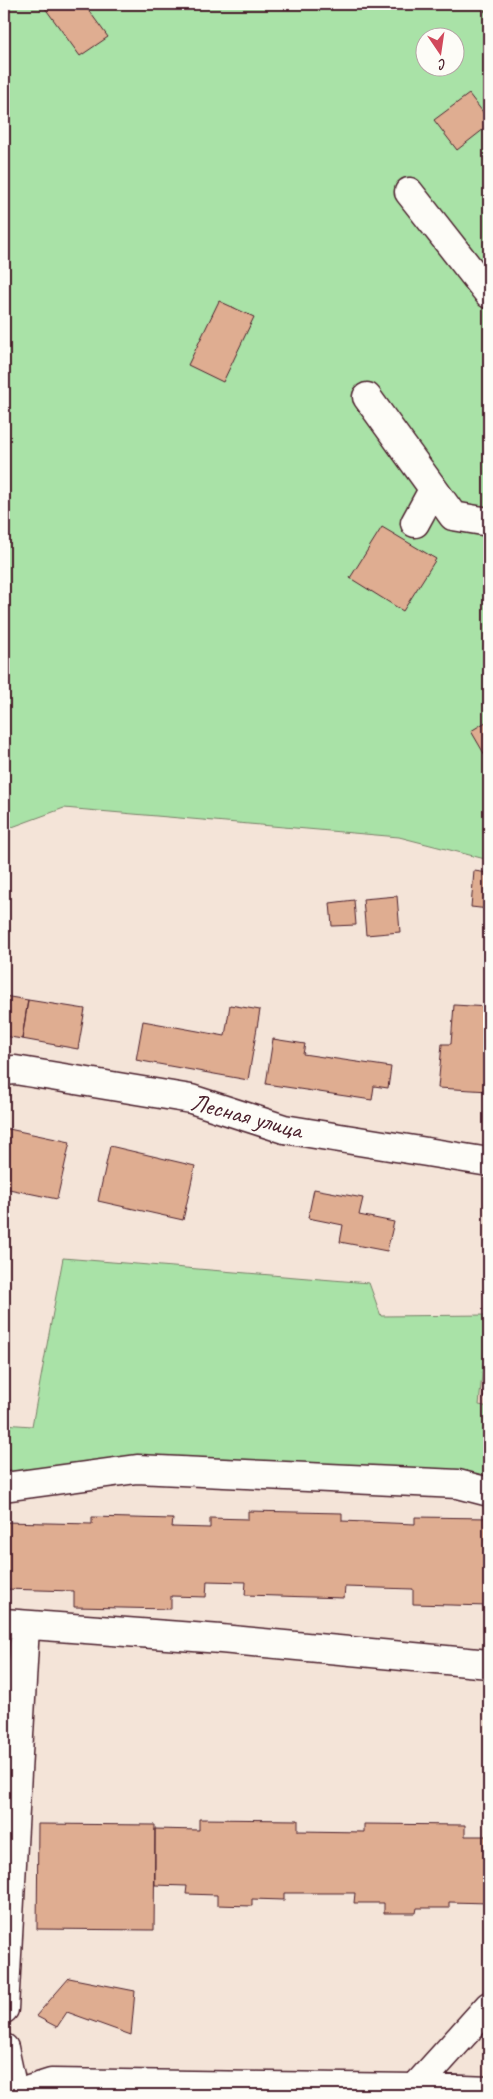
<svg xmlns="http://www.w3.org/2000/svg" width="493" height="2099" font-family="Caveat,sans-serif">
	<rect width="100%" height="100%" fill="#f4e4d8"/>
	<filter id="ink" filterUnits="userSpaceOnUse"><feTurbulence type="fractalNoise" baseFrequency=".02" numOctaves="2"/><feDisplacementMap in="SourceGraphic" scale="10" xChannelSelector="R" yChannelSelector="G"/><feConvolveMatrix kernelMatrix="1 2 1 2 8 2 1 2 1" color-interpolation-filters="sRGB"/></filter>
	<g filter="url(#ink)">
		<path fill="#eed4c3" d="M489,1308V1407L479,1405Z"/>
		<path fill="#a9e2a7" stroke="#7a8069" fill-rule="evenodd" d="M4,4H489V860L399,837L64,808L4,830ZM426,38H456V68H426Z
			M63,1258L369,1283L381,1316L488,1315L479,1405L489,1407V1477L141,1458L4,1476V1424L32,1426Z"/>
		<path fill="#dfad91" stroke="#4a1f2b" d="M42,4H84L108,37L80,56Z
			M469,94L489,120V125L457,150L434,120Z
			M219,301L254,317L223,382L188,365Z
			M382,527L436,559L403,611L350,578Z
			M489,720V762L471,731Z
			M474,871L489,873V909L471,907Z
			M397,896L400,932L366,935L363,899Z
			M354,900L356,925L332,926L330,903Z
			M4,996L28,1000L22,1039L4,1036Z
			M28,1000L85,1009L78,1049L22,1039Z
			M230,1005L260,1010L248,1080L136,1060L143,1021L225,1036Z
			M454,1005L489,1007V1091L438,1088L442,1044H451Z
			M273,1039L305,1044L303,1054L391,1067L388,1088L374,1086L372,1100L266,1084Z
			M4,1128L70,1142L57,1199L4,1188Z
			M110,1146L195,1166L183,1220L98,1201Z
			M314,1189L363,1198L359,1215L394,1222L387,1251L340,1242L343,1225L308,1218Z
			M489,1351V1399L483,1398Z
			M248,1511L342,1513V1521L415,1524V1517L489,1518V1606L413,1604V1589L345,1587L344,1598L245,1595L246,1582L207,1581L206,1597L171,1596V1609L74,1607V1591L4,1589V1598V1522L92,1524V1517L173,1519L172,1527L210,1528V1518L248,1519Z
			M199,1819L298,1820V1831L364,1832V1824L465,1825V1836H489V1903L449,1902V1908H417L416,1913H384V1903H354L355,1893H284V1900L252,1899V1906L217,1905V1895L186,1894L187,1886L155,1885V1829L199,1830Z
			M38,1824L155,1825L154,1930L37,1929Z
			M69,1978L135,1991L131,2035L67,2012L57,2027L36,2016Z"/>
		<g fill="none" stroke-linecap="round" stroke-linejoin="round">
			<defs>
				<path id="minor" d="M409,192L489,294
					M367,397L453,516L489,522
					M415,523L433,490
					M4,1071L15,1070L191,1099L284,1129L489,1162
					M4,1487L137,1469L458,1484L489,1492
					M4,1623L221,1639L489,1664
					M4,2009L25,1626
					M4,2048L14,2095
					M415,2088L489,2091
					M13,2095L51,2083L415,2088L489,2006"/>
			</defs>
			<use href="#minor" stroke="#4a1f2b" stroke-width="31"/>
			<path stroke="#4a1f2b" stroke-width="3" stroke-dasharray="4 4" stroke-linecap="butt" d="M479,4L489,14"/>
			<use href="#minor" stroke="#fdfcf7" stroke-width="28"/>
		</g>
	</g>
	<g text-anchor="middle" stroke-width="4" stroke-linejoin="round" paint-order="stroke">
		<g font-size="25" fill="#4a1f2b" stroke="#fdfcf7">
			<text transform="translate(247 1115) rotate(15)" y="9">Лесная улица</text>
		</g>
	</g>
	<rect width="493" height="2099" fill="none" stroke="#fdfcf7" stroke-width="20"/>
	<rect x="10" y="10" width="473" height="2079" fill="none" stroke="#4a1f2b" stroke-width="2" filter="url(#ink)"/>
	<g transform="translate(440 52) rotate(167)"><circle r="24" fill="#fdfcf7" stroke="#b5a4a5"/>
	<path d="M0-4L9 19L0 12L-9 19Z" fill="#d1495b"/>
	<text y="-8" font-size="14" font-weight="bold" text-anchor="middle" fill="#4a1f2b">С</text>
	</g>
</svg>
